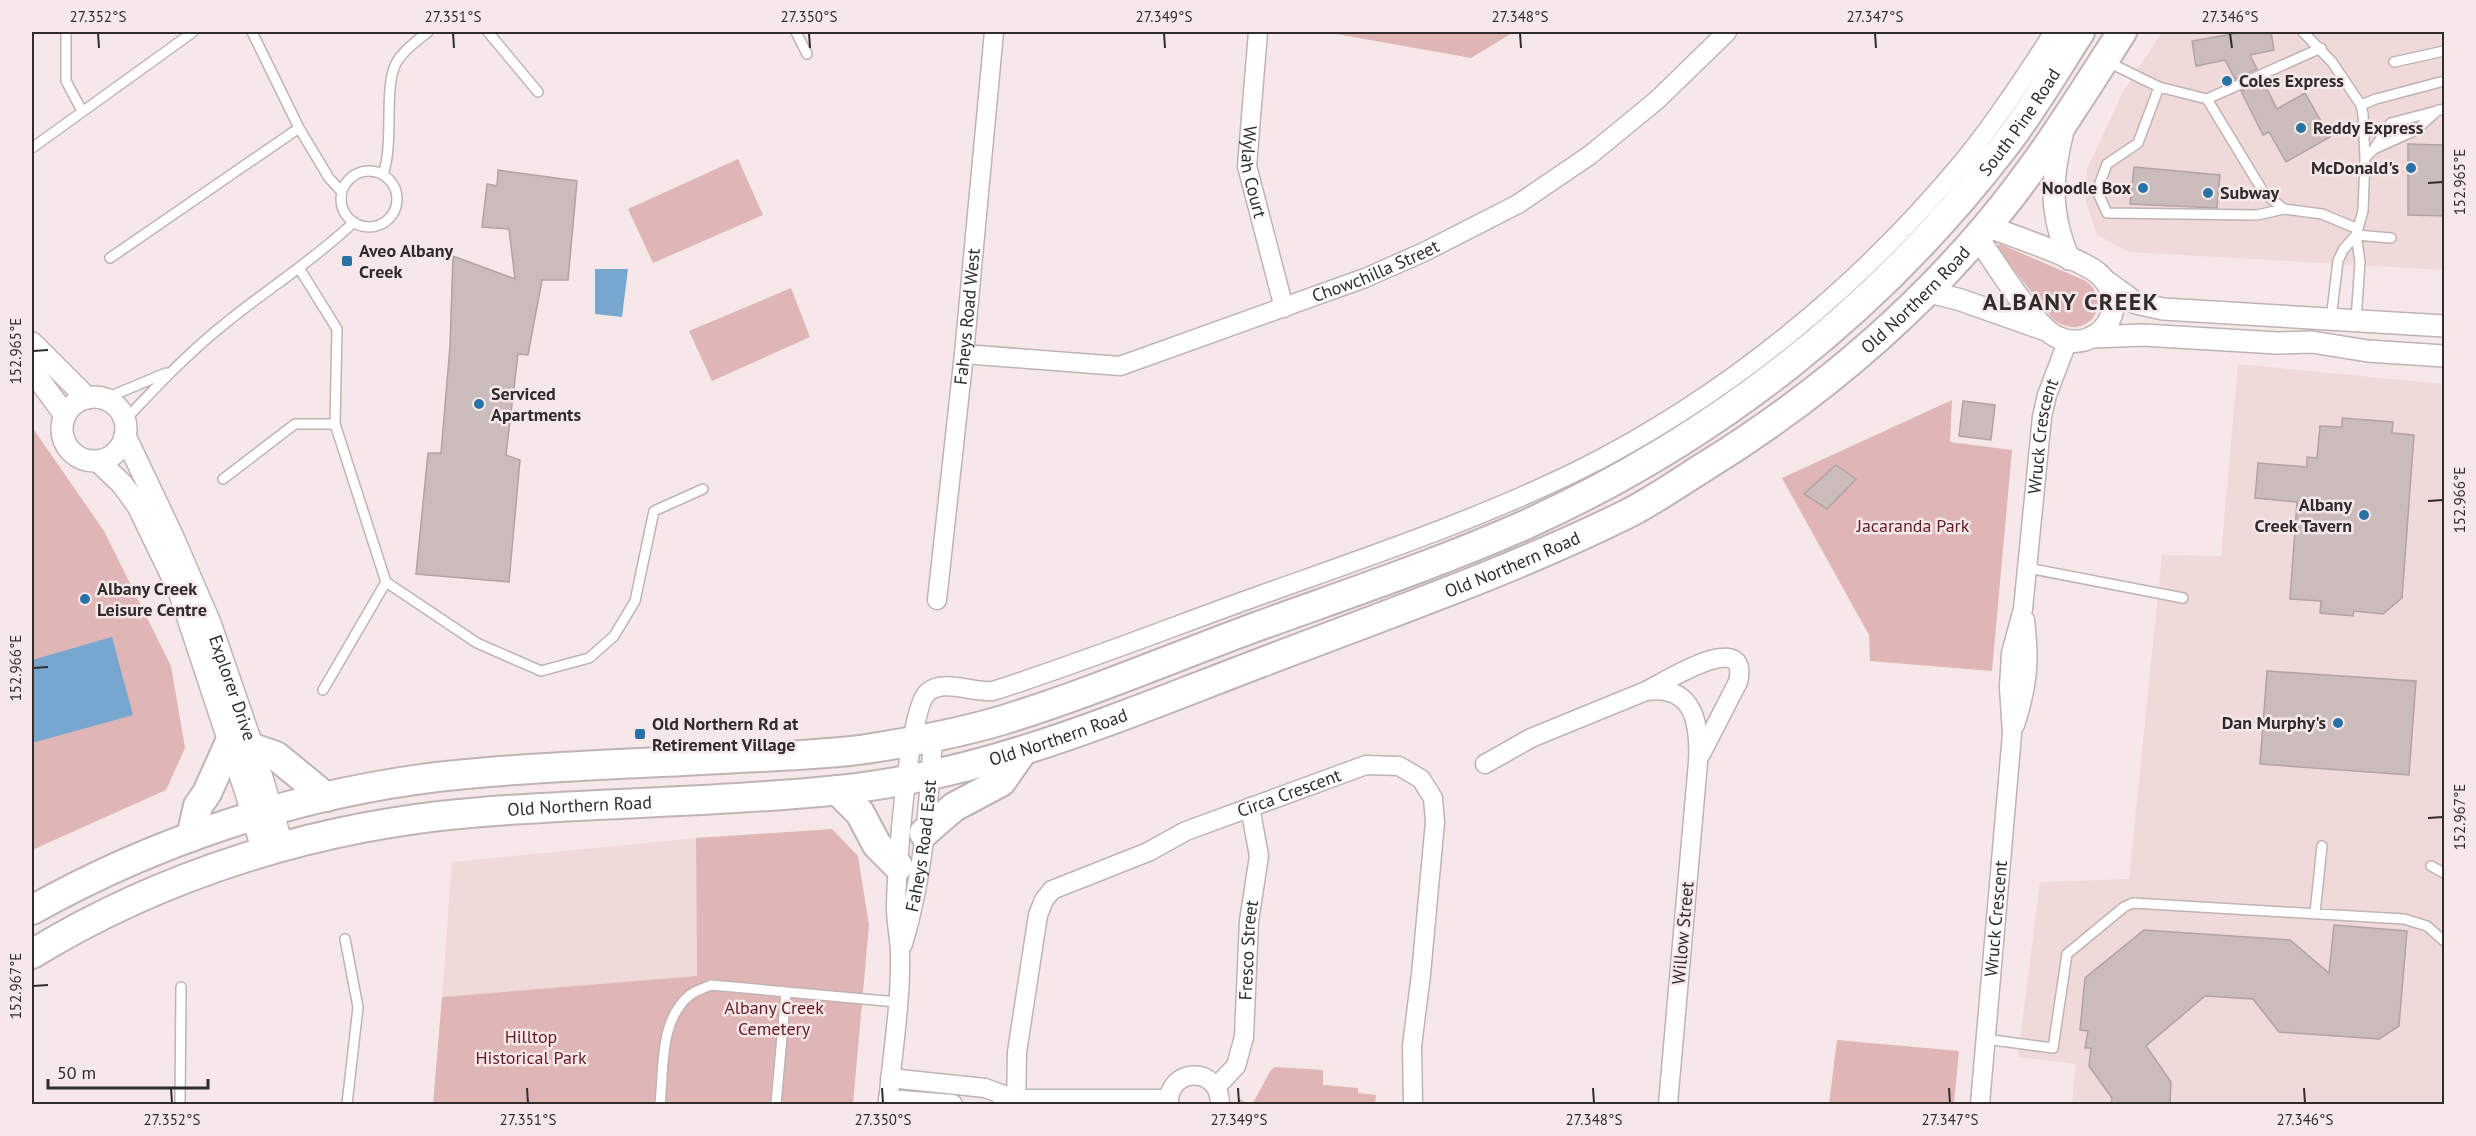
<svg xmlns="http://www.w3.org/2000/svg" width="2476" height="1136" font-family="'PT Sans',sans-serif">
	<rect width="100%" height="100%" fill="#f6e8e8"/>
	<path fill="#f0d9d9" d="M2162,32H2444V270L2129,252L2097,235L2086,202L2087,169L2123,92Z
		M2238,364L2444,384V1104H2072L2076,1064L2018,1057L2040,882L2129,879L2162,555L2221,556Z
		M696,838L697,976L442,997L452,862Z"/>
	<path fill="#dfb5b6" d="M1325,32H1514L1471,58Z
		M738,159L763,215L653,263L628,209Z
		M2000,244L2086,281C2116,305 2084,345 2052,318L1996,247Z
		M791,288L810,337L712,381L689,331Z
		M1952,400L1950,442L2012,450L1992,671L1870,661L1869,635L1782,478Z
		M32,427L104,531L171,666L185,748L166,790L32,850Z
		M832,829L858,856L869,925L853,1104H433L442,997L697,976L696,838Z
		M1837,1040L1959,1051L1954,1104H1829Z
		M1275,1067L1323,1070V1085L1358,1088V1093L1376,1095L1375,1104H1240V1099L1248,1104L1254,1101L1271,1070Z"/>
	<path fill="#77a7ce" d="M595,269H628L622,317L595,314Z
		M112,637L133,715L32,743V660Z"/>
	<path fill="#c9bcbb" stroke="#b0a3a2" stroke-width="1.5" d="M2243,32H2271L2274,50L2250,55L2257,69L2235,79L2225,60L2196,66L2192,41Z
		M2263,81L2277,109L2305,93L2330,137L2286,162L2269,132L2263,135L2241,91Z
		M2408,144L2445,145V216L2408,215Z
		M2134,167L2220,175L2217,208L2130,204Z
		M498,170L577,181L568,280H542L528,355L518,354L506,455L520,460L509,582L416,574L428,453H441L450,346L453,256L515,279L509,229L482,227L487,184L497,186Z
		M1963,401L1995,405L1991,440L1959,436Z
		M2342,418L2393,422L2392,433L2414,435L2402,598L2383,614L2354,611L2353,616L2320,613L2321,601L2290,599L2297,502L2255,498L2258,463L2307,467V457L2317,458L2320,426L2342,427Z
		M1836,465L1856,479L1827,509L1804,494Z
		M2267,671L2416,681L2409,775L2260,764Z
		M2334,925L2407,931L2399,1026L2379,1039L2279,1032L2253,999L2205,996L2146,1046L2171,1082L2170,1104H2111L2112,1098L2089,1066L2091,1048H2085L2088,1031L2080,1030L2085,978L2144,930L2290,940L2329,973Z"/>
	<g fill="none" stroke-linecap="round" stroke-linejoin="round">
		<defs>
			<path id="service" d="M66,32V81L82,111
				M252,32L299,128L329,178L342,192
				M488,32L538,92
				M796,32L807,54
				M2303,32L2332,62L2361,105L2363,114L2365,158L2363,211L2356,235L2343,250L2338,261L2331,319
				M2108,62L2159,87L2207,99L2321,48
				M2394,62L2444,51
				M2159,87L2138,143L2107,164L2097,191L2107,213L2257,215L2284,209L2322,214L2358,229
				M2207,99L2264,193L2284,209
				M2361,105L2376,99L2444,81
				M32,148L193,32
				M2374,149L2416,130L2438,110
				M2365,158L2374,149L2391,123L2444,109
				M341 199a28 28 0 1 1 56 0a28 28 0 1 1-56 0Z
				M383,174C395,142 382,83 398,60C405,49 418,40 428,32
				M2356,235L2391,238
				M110,258L299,128
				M299,268L337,329L335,424L386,582L477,643L541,671L589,658L614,636L635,601L654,511L703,489
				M2356,320L2360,262L2356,235
				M104,399L166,373
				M124,421C157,386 189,352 227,322C269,288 315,259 354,222
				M223,479L295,424H335
				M2028,568L2183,598
				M323,690L386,582
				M2431,866L2444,873
				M2315,913L2322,846
				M345,939L358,1007L347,1104
				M1985,1039L2053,1048L2067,954L2124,907L2133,903L2404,919L2427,926L2444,941
				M180,1104L181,987
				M660,1104C664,1068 659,1020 690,995C696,990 705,988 711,985L897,1002
				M776,1104L786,992"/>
			<g id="minor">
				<path id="s1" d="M1258,32L1247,166L1284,308"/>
				<path id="s2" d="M964,354L1120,366L1365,278L1424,252L1518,204L1590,155L1657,100L1727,32"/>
				<path id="s3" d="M937,600L964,354L994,32"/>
				<path d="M1648,690C1666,681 1751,627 1738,682L1701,754"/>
				<path d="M2015,725C2028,684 2030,663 2025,620"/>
				<path d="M1485,764L1531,738L1646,691C1695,684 1700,725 1698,762L1668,1104"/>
				<path id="s4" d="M903,944C923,877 929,805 933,736"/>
				<path d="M890,1078L985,1088L1015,1099"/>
				<path id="s5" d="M1216,1087L1236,1066L1244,1037L1249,921L1259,856L1250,807"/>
				<path d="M888,1099L953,1104"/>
				<path d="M888,1104C892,1055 901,1004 900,954C900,939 896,924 896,908C896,875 908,711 927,693C942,678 973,693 993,691C1087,661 1179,624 1272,591C1373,555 1481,518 1577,471C1727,396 1860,287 1966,158C1998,118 2026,75 2054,32"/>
				<path d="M1002,1104L1015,1099H1169"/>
				<path id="s6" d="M1016,1104L1017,1052L1038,915L1044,900L1052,890L1148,852L1186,831L1366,765L1399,766L1421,779L1433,798L1435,822L1421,974L1412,1046L1413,1104"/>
				<path d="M1169,1104C1167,1067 1220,1065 1220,1104"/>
				<path id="s7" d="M1980,1104L2012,734L2009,687L2011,653L2023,609L2042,417L2047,395L2068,340"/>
			</g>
			<g id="tertiary">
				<path d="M2063,131C2051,179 2049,212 2069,259"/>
				<path d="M1977,237C1994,260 2033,326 2057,337C2096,356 2134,308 2100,275C2084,259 2012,236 1987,226"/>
				<path d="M2107,282L2136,303L2163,309L2444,326"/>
				<path d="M1926,291L1961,300L2046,330"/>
				<path d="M2092,337L2143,335L2277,343L2312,342L2368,351L2444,356"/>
				<path d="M32,343L87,398"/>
				<path d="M32,370L65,415"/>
				<circle cx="94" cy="429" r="32"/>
				<path id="s8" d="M125,436L172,535L210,623L253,748L283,847"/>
				<path d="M98,461L122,484L138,506L179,591L247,796L263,853"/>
			</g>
			<g id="trunk">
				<path d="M253,748L276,756L326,797"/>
				<path d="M837,790L860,813L877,845L898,866"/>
				<path d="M924,833L954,807L1001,782L1022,752"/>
				<path d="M191,837L198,806L207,793L229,744"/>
				<path id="s9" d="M32,910C155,841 296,794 437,777C537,766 638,764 739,758C781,756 824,755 866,749C912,742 959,733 1003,720C1087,694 1170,659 1253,628C1344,595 1437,564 1525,525C1713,440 1877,312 2003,148C2032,111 2055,71 2080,32"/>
				<path id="s10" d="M32,954C163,874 317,826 470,813C593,802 717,803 839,790C987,775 1123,715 1260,663C1382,616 1507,573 1625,515C1649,503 1673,487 1696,472C1804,406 1904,324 1986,227C2038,166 2079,99 2122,32"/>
			</g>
		</defs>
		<use href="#service" stroke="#c0b3b3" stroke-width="12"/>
		<use href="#minor" stroke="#c0b3b3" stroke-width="21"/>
		<use href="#tertiary" stroke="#c0b3b3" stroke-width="24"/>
		<use href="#trunk" stroke="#c0b3b3" stroke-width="32"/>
		<use href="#service" stroke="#fff" stroke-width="9"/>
		<use href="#minor" stroke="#fff" stroke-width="18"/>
		<use href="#tertiary" stroke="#fff" stroke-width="21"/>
		<use href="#trunk" stroke="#fff" stroke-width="28"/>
	</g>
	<path fill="none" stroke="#312c2c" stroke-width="2" d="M98,33L99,48M453,33L454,48M809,33L810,48M1164,33L1165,48M1520,33L1521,48M1875,33L1876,48M2230,33L2232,48M2428,183L2443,182M33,351L48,350M2428,501L2443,500M33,668L48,667M2428,818L2443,817M33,986L48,985M171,1088L172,1103M527,1088L528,1103M882,1088L883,1103M1238,1088L1239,1103M1593,1088L1594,1103M1949,1088L1950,1103M2304,1088L2305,1103"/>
	<g fill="#2972a5" stroke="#f6e8e8" stroke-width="2">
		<circle cx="2227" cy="81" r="6"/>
		<circle cx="2301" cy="128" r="6"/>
		<circle cx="2411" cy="168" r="6"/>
		<circle cx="2143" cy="188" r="6"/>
		<circle cx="2208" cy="193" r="6"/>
		<rect x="341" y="255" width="12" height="12" rx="3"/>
		<circle cx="479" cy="404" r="6"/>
		<circle cx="2364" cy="515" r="6"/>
		<circle cx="85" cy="599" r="6"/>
		<circle cx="2338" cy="723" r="6"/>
		<rect x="634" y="728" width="12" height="12" rx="3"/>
	</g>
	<g text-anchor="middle" stroke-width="5" stroke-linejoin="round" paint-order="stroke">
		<g font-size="18" font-weight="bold" fill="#312c2c" stroke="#f6e8e8" text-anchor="start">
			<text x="2239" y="87">Coles Express</text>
			<text x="2313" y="134">Reddy Express</text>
			<text x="2399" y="174" text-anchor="end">McDonald's</text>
			<text x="2131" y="194" text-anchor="end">Noodle Box</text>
			<text x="2220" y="199">Subway</text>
			<text x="359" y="257">Aveo Albany<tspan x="359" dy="21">Creek</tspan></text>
			<text x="491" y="400">Serviced<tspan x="491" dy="21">Apartments</tspan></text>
			<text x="2352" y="511" text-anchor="end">Albany<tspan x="2352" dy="21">Creek Tavern</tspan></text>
			<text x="97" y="595">Albany Creek<tspan x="97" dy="21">Leisure Centre</tspan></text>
			<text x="2326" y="729" text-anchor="end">Dan Murphy's</text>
			<text x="652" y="730">Old Northern Rd at<tspan x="652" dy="21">Retirement Village</tspan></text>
		</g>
		<g font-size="18" fill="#312c2c" stroke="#f6e8e8">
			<text dy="6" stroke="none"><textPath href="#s9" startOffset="2202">South Pine Road</textPath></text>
			<text dy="6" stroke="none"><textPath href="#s1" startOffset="141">Wylah Court</textPath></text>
			<text dy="6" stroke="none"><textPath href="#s2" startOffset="429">Chowchilla Street</textPath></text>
			<text dy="6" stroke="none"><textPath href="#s10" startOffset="2032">Old Northern Road</textPath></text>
			<text dy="6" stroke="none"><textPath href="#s3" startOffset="285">Faheys Road West</textPath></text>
			<text dy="6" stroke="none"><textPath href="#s7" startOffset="672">Wruck Crescent</textPath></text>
			<text dy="6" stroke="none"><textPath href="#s10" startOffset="1546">Old Northern Road</textPath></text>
			<text dy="6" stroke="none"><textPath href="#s8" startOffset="274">Explorer Drive</textPath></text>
			<text dy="6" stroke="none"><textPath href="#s10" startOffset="1060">Old Northern Road</textPath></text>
			<text dy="6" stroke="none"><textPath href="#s6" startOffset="476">Circa Crescent</textPath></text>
			<text dy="6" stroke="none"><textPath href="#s10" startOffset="574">Old Northern Road</textPath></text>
			<text dy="6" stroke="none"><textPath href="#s4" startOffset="100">Faheys Road East</textPath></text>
			<text dy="6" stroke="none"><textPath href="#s7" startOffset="186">Wruck Crescent</textPath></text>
			<text transform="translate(1683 933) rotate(-85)" y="6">Willow Street</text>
			<text dy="6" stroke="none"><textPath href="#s5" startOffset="146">Fresco Street</textPath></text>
		</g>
		<g font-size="18" fill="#651a23" stroke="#f6e8e8">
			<text x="1913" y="532">Jacaranda Park</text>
			<text x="774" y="1014">Albany Creek<tspan x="774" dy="21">Cemetery</tspan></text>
			<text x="531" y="1043">Hilltop<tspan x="531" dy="21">Historical Park</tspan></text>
		</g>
		<g font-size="24" font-weight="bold" letter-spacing="1.5" fill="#312c2c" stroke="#f6e8e8">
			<text x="2071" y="310">ALBANY CREEK</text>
		</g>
	</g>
	<rect width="2476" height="1136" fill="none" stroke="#f6e8e8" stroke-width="66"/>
	<path d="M48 1079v9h160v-9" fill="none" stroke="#312c2c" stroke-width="3"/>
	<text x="57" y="1079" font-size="18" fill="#312c2c" stroke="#f6e8e8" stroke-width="4.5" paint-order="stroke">50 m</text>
	<rect x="33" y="33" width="2410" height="1070" fill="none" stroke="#312c2c" stroke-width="2"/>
	<g font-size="15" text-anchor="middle" fill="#312c2c">
		<text x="98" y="22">27.352°S</text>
		<text x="453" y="22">27.351°S</text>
		<text x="809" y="22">27.350°S</text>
		<text x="1164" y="22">27.349°S</text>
		<text x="1520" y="22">27.348°S</text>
		<text x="1875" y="22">27.347°S</text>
		<text x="2230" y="22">27.346°S</text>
		<text transform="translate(2460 182) rotate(-90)" y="5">152.965°E</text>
		<text transform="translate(16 351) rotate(-90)" y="5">152.965°E</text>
		<text transform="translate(2460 500) rotate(-90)" y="5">152.966°E</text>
		<text transform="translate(16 668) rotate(-90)" y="5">152.966°E</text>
		<text transform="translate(2460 817) rotate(-90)" y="5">152.967°E</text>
		<text transform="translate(16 986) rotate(-90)" y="5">152.967°E</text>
		<text x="172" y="1125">27.352°S</text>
		<text x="528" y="1125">27.351°S</text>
		<text x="883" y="1125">27.350°S</text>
		<text x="1239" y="1125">27.349°S</text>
		<text x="1594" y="1125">27.348°S</text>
		<text x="1950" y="1125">27.347°S</text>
		<text x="2305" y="1125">27.346°S</text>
	</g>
</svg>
